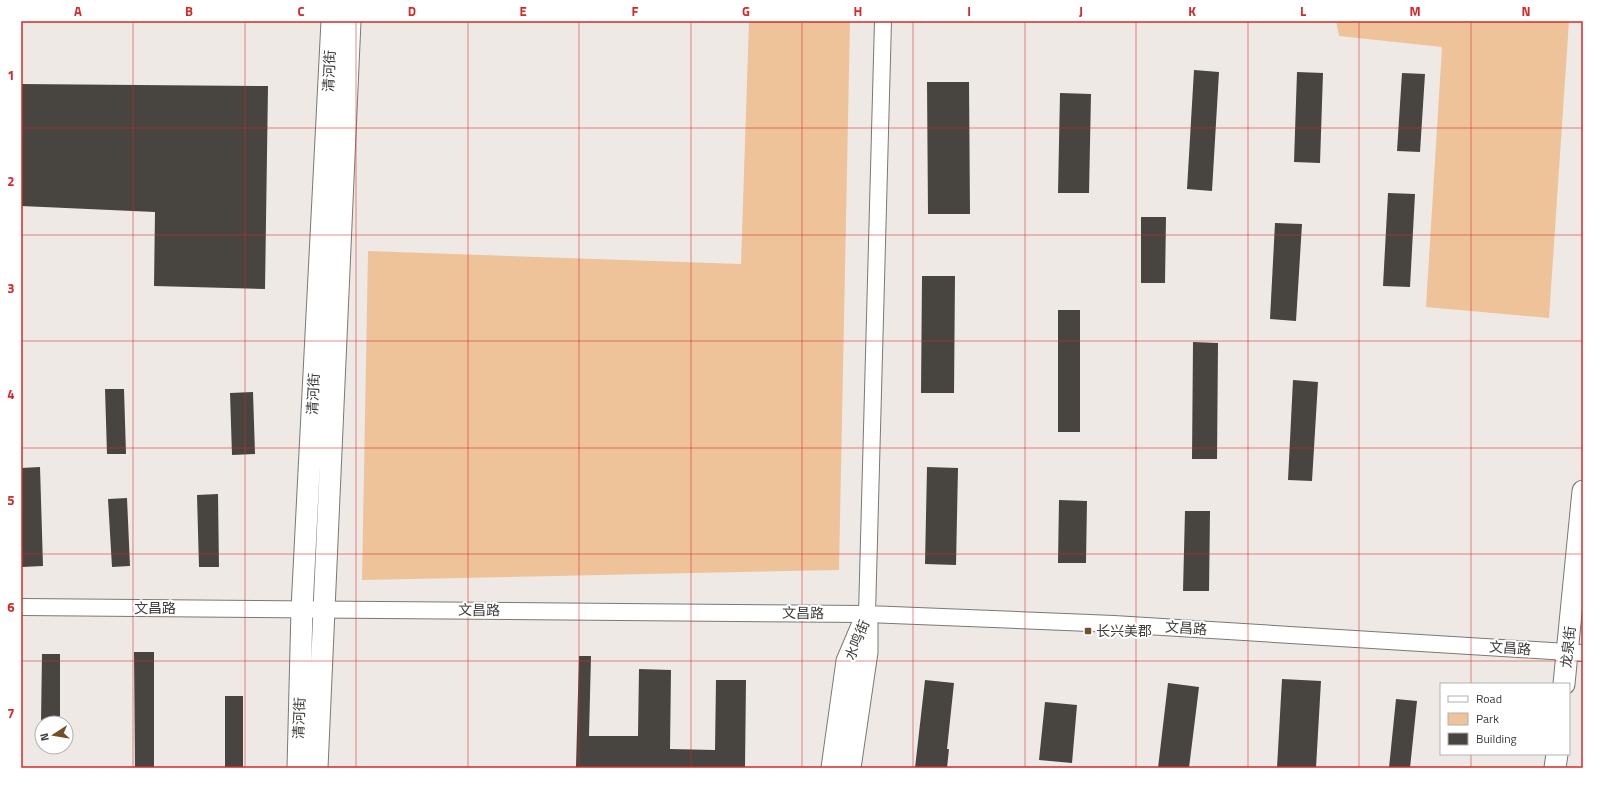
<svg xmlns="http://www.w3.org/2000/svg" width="1604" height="789" font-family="'Titillium Web','Noto Sans SC',sans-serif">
	<rect width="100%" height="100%" fill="#eee9e5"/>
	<path fill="#eec39a" d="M749,21H850L839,570L362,580L368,251L741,264Z
		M1336,21H1569L1549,318L1426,307L1442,47L1339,36Z"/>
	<path fill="#484440" d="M1194,70L1219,72L1212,191L1187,189Z
		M1297,72L1323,73L1320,163L1294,162Z
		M1402,73L1425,74L1420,152L1397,151Z
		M927,82H969L970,214H928Z
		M21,84L268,86L265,289L154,286L155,212L21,206Z
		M1060,93L1091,94L1089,193H1058Z
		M1388,193L1415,194L1410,287L1383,286Z
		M1141,217H1166L1165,283H1141Z
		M1275,223L1302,224L1296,321L1270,319Z
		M922,276H955L954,393H921Z
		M1058,310H1080V432H1058Z
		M1193,342L1218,343L1217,459H1192Z
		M1293,380L1318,382L1312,481L1288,480Z
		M105,389H124L126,454H107Z
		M253,392L255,454L232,455L230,393Z
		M40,467L43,566L22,567L21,468Z
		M927,467L958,468L956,565L925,564Z
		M218,494L219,567H199L197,495Z
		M127,498L130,566L112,567L108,499Z
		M1059,500L1087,501L1086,563H1058Z
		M1185,511H1210L1209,591H1183Z
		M134,652H154V768H135Z
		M42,654H60V723H41Z
		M579,656H591L589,736H638L639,669L671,670L670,749L715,750L716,680H746L745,768L576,767Z
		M1282,679L1321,681L1316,768H1277Z
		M925,680L954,683L947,749H949L947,768H915Z
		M1168,683L1199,687L1189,768H1158Z
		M225,696H243V768H225Z
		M1396,699L1417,701L1410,768H1389Z
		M1045,702L1077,705L1072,763L1039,760Z"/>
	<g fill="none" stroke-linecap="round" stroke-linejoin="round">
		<defs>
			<path id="minor" d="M21,607L867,614L1114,624L1583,653
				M867,614L883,21"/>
			<path id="major" d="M1564,684L1583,491
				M298,768L302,609L332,21
				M317,768L350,21
				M832,768L847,661L867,614
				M850,768L867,652V624
				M1555,768L1557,754"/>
		</defs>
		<use href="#minor" stroke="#7c7874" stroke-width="18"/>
		<use href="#major" stroke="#7c7874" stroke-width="23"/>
		<use href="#minor" stroke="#fff" stroke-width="16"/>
		<use href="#major" stroke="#fff" stroke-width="21"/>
	</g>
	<path fill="none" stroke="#d62828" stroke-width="1" stroke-opacity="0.55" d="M133,21V768M245,21V768M356,21V768M468,21V768M579,21V768M691,21V768M802,21V768M913,21V768M1025,21V768M1136,21V768M1248,21V768M1359,21V768M1471,21V684M21,128H1583M21,235H1583M21,341H1583M21,448H1583M21,554H1583M21,661H1583M1471,754V768"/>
	<rect fill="#744f2a" stroke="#fff" stroke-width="1.5" x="1084" y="627" width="8" height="8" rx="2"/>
	<g text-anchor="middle" stroke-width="4" stroke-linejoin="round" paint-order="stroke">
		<g font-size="14" fill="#3e3c3a" stroke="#fff">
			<text transform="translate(329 71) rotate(-87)" y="5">清河街</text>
			<text transform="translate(313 394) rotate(-87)" y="5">清河街</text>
			<text x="155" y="613">文昌路</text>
			<text transform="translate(479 610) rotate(1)" y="5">文昌路</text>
			<text transform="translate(803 613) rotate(1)" y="5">文昌路</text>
			<text transform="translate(1186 628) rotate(4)" y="5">文昌路</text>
			<text transform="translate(857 640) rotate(-67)" y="5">水鸣街</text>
			<text transform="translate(1568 647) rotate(-84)" y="5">龙泉街</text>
			<text transform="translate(1510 648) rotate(4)" y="5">文昌路</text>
			<text transform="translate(299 718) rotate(-88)" y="5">清河街</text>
		</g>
		<g font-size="14" fill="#3e3c3a" stroke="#fff" text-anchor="start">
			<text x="1096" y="636">长兴美郡</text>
		</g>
	</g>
	<rect width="1604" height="789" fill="none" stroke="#ffffff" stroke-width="44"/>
	<rect x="1440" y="683" width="130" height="72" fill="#ffffff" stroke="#b2b1b0"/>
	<rect x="1448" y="696" width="20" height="6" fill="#ffffff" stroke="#b2b1b0"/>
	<text x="1476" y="703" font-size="12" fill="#3e3c3a">Road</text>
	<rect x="1448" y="713" width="20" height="12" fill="#eec39a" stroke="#b2b1b0"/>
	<text x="1476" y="723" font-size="12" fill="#3e3c3a">Park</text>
	<rect x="1448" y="733" width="20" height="12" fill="#484440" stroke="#b2b1b0"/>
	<text x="1476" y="743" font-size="12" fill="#3e3c3a">Building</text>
	<g transform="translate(54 735) rotate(258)"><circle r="19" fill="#ffffff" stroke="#b2b1b0"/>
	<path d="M0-3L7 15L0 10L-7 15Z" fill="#744f2a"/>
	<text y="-6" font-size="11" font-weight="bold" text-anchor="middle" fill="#3e3c3a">N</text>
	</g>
	<rect x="22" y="22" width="1560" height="745" fill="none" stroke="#d62828" stroke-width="1.5"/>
	<g font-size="13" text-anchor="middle" font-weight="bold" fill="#d62828">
		<text x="78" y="16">A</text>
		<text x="189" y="16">B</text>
		<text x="301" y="16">C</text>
		<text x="412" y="16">D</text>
		<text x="523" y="16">E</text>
		<text x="635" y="16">F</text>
		<text x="746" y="16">G</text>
		<text x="858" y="16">H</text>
		<text x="969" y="16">I</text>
		<text x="1081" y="16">J</text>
		<text x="1192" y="16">K</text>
		<text x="1303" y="16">L</text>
		<text x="1415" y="16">M</text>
		<text x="1526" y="16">N</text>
		<text x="11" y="80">1</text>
		<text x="11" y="186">2</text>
		<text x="11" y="293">3</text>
		<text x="11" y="399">4</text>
		<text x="11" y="505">5</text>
		<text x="11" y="612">6</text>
		<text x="11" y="718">7</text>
	</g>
</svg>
